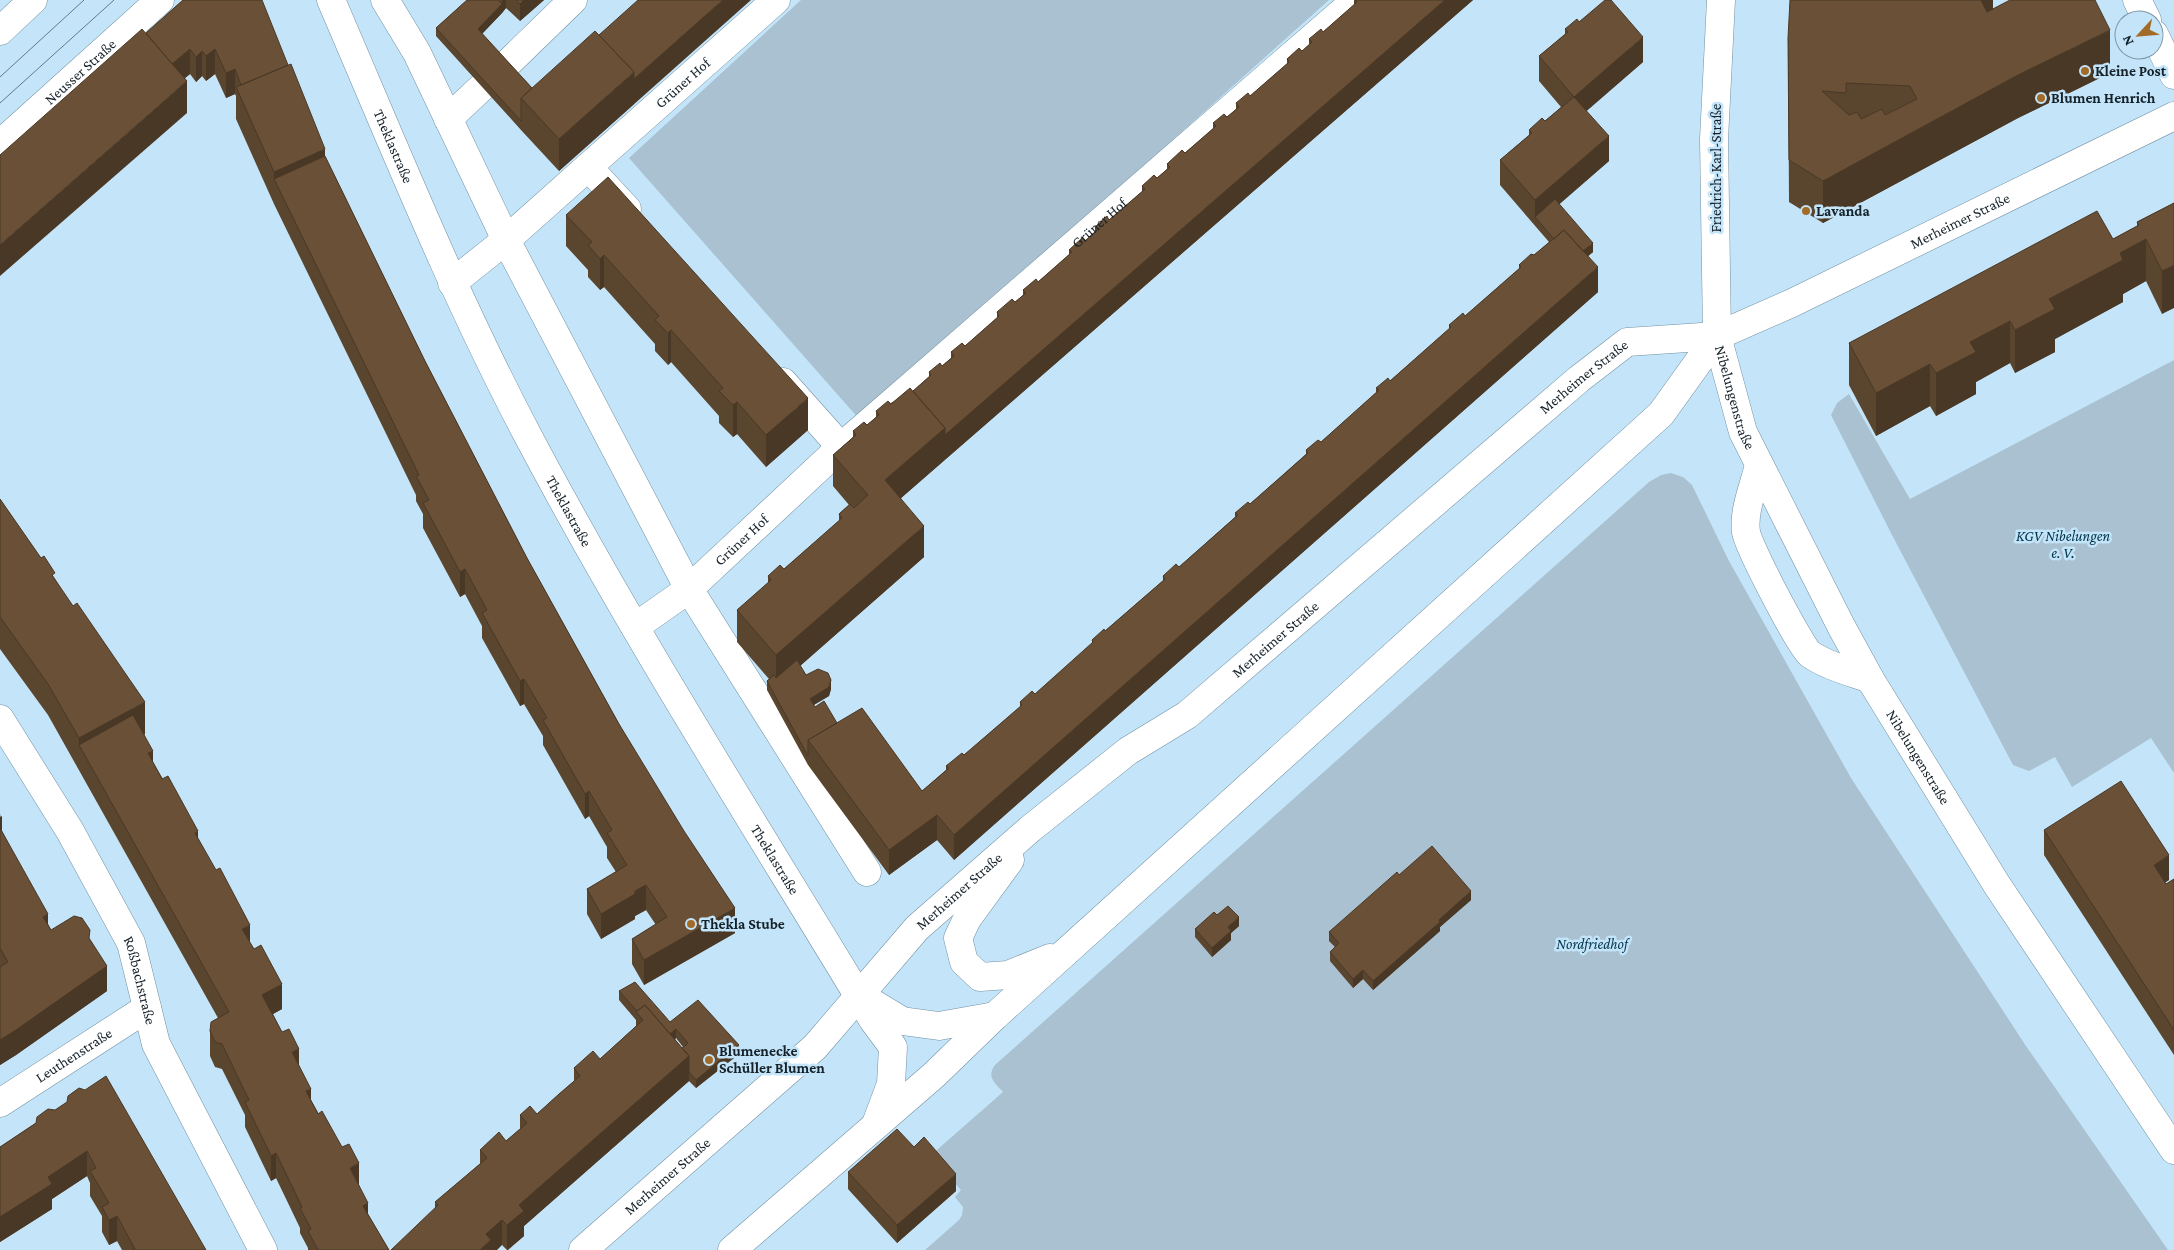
<svg xmlns="http://www.w3.org/2000/svg" width="2174" height="1250" font-family="'Crimson Pro',serif">
	<rect width="100%" height="100%" fill="#c4e5f9"/>
	<path fill="#a9c1d0" d="M801,0H1329L860,420L629,158Z
		M2174,360V773L2151,738L2072,787L2055,757L2029,771L2013,765L1892,535L1831,415L1837,403L1849,394L1910,499Z
		M1671,473L1683,477L1692,485L1729,561L1851,778L2026,1046L2168,1250H925L959,1220L962,1215L963,1207L955,1197L961,1190L930,1156L1003,1092C995,1083 986,1077 995,1065L1649,482L1661,475Z"/>
	<g fill="none" stroke-linecap="round" stroke-linejoin="round">
		<defs>
			<g id="minor">
				<path id="s1" d="M331,0C394,146 453,294 527,434C633,635 756,826 873,1020L893,1047L891,1084L876,1124"/>
				<path d="M385,0L417,53L506,240L689,589L867,872"/>
				<path d="M2137,0L2147,20"/>
				<path d="M2154,34L2174,75"/>
				<path d="M504,67L573,0"/>
				<path d="M448,119L482,87"/>
				<path id="s2" d="M627,209L588,167L776,0"/>
				<path d="M452,283L506,240L588,167"/>
				<path id="s3" d="M1717,336L1743,432L1841,626L1870,679L1997,885L2174,1150"/>
				<path id="s4" d="M783,382L841,447L1356,0"/>
				<path d="M1759,465C1754,486 1743,511 1746,532C1748,546 1800,646 1810,654C1827,666 1851,672 1870,679"/>
				<path id="s5" d="M635,627L689,589L841,447"/>
				<path id="s6" d="M0,719L70,831L131,943L156,1044L263,1250"/>
				<path d="M1010,860L967,919L958,938L964,962L980,977L1008,975L1050,958"/>
				<path d="M864,998L902,1021L939,1026L995,1016"/>
				<path id="s7" d="M0,1103L147,1008"/>
				<path id="s8" d="M583,1250L815,1047L917,928L1030,829L1128,751L1187,715L1579,379L1627,342L1717,336"/>
				<path d="M732,1250L934,1075L995,1016L1661,414L1717,336"/>
			</g>
			<g id="major">
				<path id="s9" d="M1721,0L1714,139L1717,336L1792,303L2174,116"/>
				<path d="M0,31L33,0"/>
				<path id="s10" d="M0,144L160,0"/>
			</g>
		</defs>
		<use href="#minor" stroke="#7290a3" stroke-width="29"/>
		<use href="#major" stroke="#7290a3" stroke-width="29"/>
		<use href="#minor" stroke="#fff" stroke-width="28"/>
		<use href="#major" stroke="#fff" stroke-width="28"/>
		<path stroke="#637986" stroke-width="1" d="M0,77L84,0
			M0,103L114,0"/>
	</g>
	<path fill="#5a452e" fill-rule="evenodd" d="M183,0L325,156L425,361L527,558L735,933L644,985L632,964V939L656,925L646,910L635,916V919L601,939L587,914V889L616,872L607,858V847L589,816L585,819L543,745V736L524,704L520,706L482,638V626L465,594L460,597L423,528V514L416,501V495L274,204L236,119V96L235,94L226,98L215,74L206,81L202,76L196,82L190,74L185,78L187,113L146,33Z
		M467,0H544L520,21L506,8L502,13L482,34L532,88L634,104L559,171L521,130L436,36V28Z
		M1354,0H1473L901,498L924,557L800,666L806,675L831,689L829,696L814,705L815,707L837,723L922,791L946,770V766L964,755L1020,707V702L1035,694L1092,644V640L1105,631L1163,581V576L1179,567L1235,517V513L1250,504L1306,454V450L1321,442L1376,393V388L1390,381L1449,329V325L1465,316L1519,269V265L1534,255L1549,242L1500,185V160L1529,135V130L1545,121L1561,107L1539,81V56L1565,34V29L1579,22L1643,62L1586,111L1609,161L1559,204L1593,252L1588,256L1598,292L954,860L937,840L889,875L808,765L767,690V681L769,679L737,642V610L768,583V576L784,569L839,521V514L849,505L833,486V455L853,437V431L867,425L876,417V411L913,391L929,377V372L942,366L951,358V352L965,346L997,318V312L1015,302L1023,295V290L1038,282L1069,255V250L1085,241L1095,232V227L1109,220L1142,192V186L1157,178L1167,169V164L1185,153L1213,129V123L1227,117L1236,109V103L1250,96L1287,64V59L1302,51L1309,45V39L1323,32L1354,5Z
		M1993,0V9L2110,73L2018,118L1823,223L1789,202L1788,38Z
		M2174,203L2162,314L2146,281L2123,294V302L2055,339V352L2015,373L2010,363L1976,382V394L1936,416L1930,406L1876,436L1849,385V343L2113,239L2137,226V222Z
		M566,215L808,430L766,467L737,434L733,437L719,423V416L671,362L668,365L655,351V344L604,287L600,290L588,277V270L566,246Z
		M0,499L55,579L145,734L144,735L153,762L198,839L250,943L282,1009L273,1014L299,1066L311,1100L359,1185L368,1214L389,1250H308V1248L300,1233V1228L276,1178L271,1181L245,1127V1115L222,1069L215,1067L210,1056V1031L218,1018L48,715L0,649Z
		M0,813L2,831L51,930L90,940L107,991L16,1055L0,1065Z
		M2044,830L2169,880L2165,882L2166,884L2174,879V1055L2044,855Z
		M1399,875L1471,900L1440,927V931L1373,990L1363,979L1353,988L1330,961V952L1335,947L1329,941V932Z
		M1217,915L1239,926L1231,933V940L1212,957L1195,937V929Z
		M619,991L670,1022L739,1054L696,1088L689,1081L524,1226V1236L508,1250H507L502,1245L435,1209V1202L480,1164V1150L506,1141L520,1129V1115L537,1114L574,1081V1068L600,1059L636,1026V1020L619,1000ZM676,1038L683,1047L682,1048L675,1039Z
		M48,1109L206,1250H122L117,1241L109,1245L102,1232V1216L90,1196V1183L87,1176L52,1199V1209L0,1242V1147L36,1123Z
		M914,1147L956,1191L897,1243L848,1189V1172Z"/>
	<path fill="#4a3826" d="M502,0H506V8L502,13Z
		M524,0H544L520,21V4Z
		M723,0H751L559,171V139L634,72Z
		M1445,0H1473L885,512V480L945,428Z
		M1979,0H1993V32Z
		M502,4V13L478,38V29Z
		M2110,30V73L2018,118L1823,223V181L2018,75Z
		M1643,37V62L1574,122V97Z
		M190,49V74L169,91V66Z
		M215,49V74L206,81V56Z
		M202,51V76L196,82V57Z
		M235,69V94L226,98V73Z
		M187,81V113L0,276V245Z
		M1609,136V161L1539,222L1535,217V200Z
		M325,149V181L274,179V172Z
		M2146,239V281L2123,294V302L2055,339V352L2015,373V330L2049,299L2120,253Z
		M1593,243V252L1575,267V258Z
		M604,255V287L600,290V259Z
		M2174,265V308L2162,314V271Z
		M1598,267V292L954,860V835Z
		M2010,321V363L1976,382V394L1936,416V373L1970,342Z
		M671,330V362L668,365V333Z
		M1930,364V406L1876,436V393Z
		M808,398V430L766,467V435Z
		M737,402V434L733,437V405Z
		M924,526V557L776,687V655Z
		M465,569V594L460,597V572Z
		M524,679V704L520,706V681Z
		M831,680V689L829,696L810,707V699Z
		M145,702V734L90,764L79,745V738Z
		M153,751V776L148,753Z
		M589,791V816L585,819V794Z
		M937,815V840L889,875V850Z
		M2,816V841L0,842V817Z
		M198,831V856L195,833Z
		M2169,855V880L2154,890V865Z
		M646,885V910L635,916V919L601,939V914L635,891Z
		M1471,891V900L1440,927V931L1373,990V981L1439,920Z
		M735,908V933L644,985V960Z
		M48,914V939L43,917Z
		M1239,917V926L1231,933V940L1212,957V948L1228,927Z
		M250,925V950L242,929Z
		M107,966V991L16,1055L0,1065V1040Z
		M1363,970V979L1353,988V979Z
		M282,984V1009L262,1020V995Z
		M676,1029V1038L663,1050V1041Z
		M739,1045V1054L696,1088V1080Z
		M299,1049V1074L292,1052Z
		M689,1056V1081L524,1226V1236L507,1250V1225L519,1205Z
		M311,1089V1114L306,1091Z
		M87,1151V1176L52,1199V1209L0,1242V1217L48,1177Z
		M276,1153V1178L271,1181V1156Z
		M359,1163V1188L350,1168Z
		M956,1174V1191L897,1243V1225Z
		M368,1203V1228L363,1206Z
		M117,1216V1241L109,1245V1220Z
		M502,1220V1245L497,1250H480L486,1234Z"/>
	<path fill="#695036" stroke="#4a3826" fill-rule="evenodd" d="M183,0H262L288,65L241,85L235,69L226,73L215,49L206,56L202,51L196,57L190,49L172,64L146,33Z
		M467,0H498L502,4L478,29L532,88L521,98V121L436,28Z
		M516,0H524L520,4Z
		M638,0H723L634,79V72L599,35Z
		M1355,0H1445L945,435V428L913,391L931,375L929,372L940,363L942,366L954,356L951,352L962,343L965,346L999,316L997,312L1012,299L1015,302L1026,293L1023,290L1036,279L1038,282L1072,252L1069,250L1082,238L1085,241L1097,230L1095,227L1107,216L1109,220L1145,189L1142,186L1154,175L1157,178L1170,167L1167,164L1182,150L1185,153L1216,126L1213,123L1224,114L1227,117L1239,107L1236,103L1248,93L1250,96L1289,62L1287,59L1299,48L1302,51L1312,42L1309,39L1321,29L1323,32L1357,2Z
		M1605,0H1611L1643,37L1574,97L1539,56L1568,32L1565,29L1577,19L1579,22Z
		M1790,0H1981L1987,12L2010,0H2095L2110,30L2018,75L1823,181L1789,160L1788,38ZM1846,83L1910,86L1917,99L1885,115L1882,109L1861,119L1857,112L1849,115L1822,91L1846,93Z
		M142,29L187,81L0,245V155Z
		M595,31L634,72L559,139L521,98Z
		M291,64L325,149L274,172L236,87Z
		M1574,97L1609,136L1535,200L1500,160L1532,133L1529,130L1542,118L1545,121Z
		M325,156L425,361L527,558L619,724L684,831L735,908L644,960L632,939L667,917L646,885L635,891V894L601,914L587,889L627,865L607,833L612,830L589,791L585,794L543,720L547,718L524,679L520,681L482,613L487,610L465,569L460,572L423,503L429,500L416,476L419,475L274,179Z
		M608,177L808,398L766,435L737,402L733,405L719,391L723,388L671,330L668,333L655,320L659,316L604,255L600,259L588,245L592,242L566,215Z
		M1555,199L1593,243L1583,251L1564,230L1554,239L1535,217Z
		M2174,203V265L2162,271L2146,239L2120,253L2123,260L2049,299L2055,309L2015,330L2010,321L1970,342L1976,352L1936,373L1930,364L1876,393L1849,343L2097,211L2113,239L2139,225L2137,222Z
		M1564,230L1598,267L954,835L937,815L889,850L808,740L862,708L922,791L949,768L946,766L962,753L964,755L1022,705L1020,702L1032,691L1035,694L1093,642L1092,640L1104,629L1105,631L1165,579L1163,576L1176,564L1179,567L1238,515L1235,513L1248,502L1250,504L1308,453L1306,450L1318,440L1321,442L1379,390L1376,388L1388,378L1390,381L1451,327L1449,325L1463,313L1465,316L1521,267L1519,265L1531,254L1534,255Z
		M910,388L945,428L885,480L924,526L776,655L737,610L771,580L768,576L780,565L784,569L842,518L839,514L850,504L854,508L868,495L833,455L856,435L853,431L864,422L867,425L879,415L876,411L888,401L891,404Z
		M0,499L41,558L44,556L55,573L52,575L73,606L77,603L145,702L79,738L48,684L0,617Z
		M797,660L806,675L818,669L828,673L831,680L829,687L810,699L815,707L824,701L837,723L808,740V756L767,681L774,675L776,678Z
		M133,715L153,751L148,753L162,779L168,776L198,831L195,833L216,870L220,868L250,925L242,929L254,949L261,945L282,984L262,995L282,1032L289,1029L299,1049L292,1052L311,1089L306,1091L318,1114L322,1111L342,1147L349,1144L359,1163L350,1168L368,1203L363,1206L389,1250H318L308,1231L311,1229L300,1208L302,1207L276,1153L271,1156L245,1102L249,1100L222,1044L215,1042L210,1031L211,1022L229,1012L79,745Z
		M2121,781L2169,855L2154,865L2166,884L2174,879V1030L2044,830Z
		M0,828L48,914L43,917L51,930L74,916L82,918L90,930L89,938L107,966L16,1030L0,1040V967L8,962L0,948Z
		M1432,846L1471,891L1439,920L1440,922L1373,981L1363,970L1353,979L1330,952L1339,943L1329,932L1397,872L1399,875Z
		M1228,906L1239,917L1228,927L1231,931L1212,948L1195,929L1214,912L1217,915Z
		M635,982L670,1022L698,1000L739,1045L696,1080L689,1072V1056L682,1048L688,1043L676,1029L670,1034L645,1005L637,1011L619,991Z
		M645,1005L689,1056L519,1205L524,1211L507,1225L502,1220L486,1234L491,1240L480,1250H391L438,1205L435,1202L487,1158L480,1150L499,1132L506,1141L527,1123L520,1115L530,1106L537,1114L559,1094L580,1076L574,1068L593,1051L600,1059L643,1020L636,1012Z
		M106,1076L206,1250H132L135,1249L117,1216L109,1220L102,1207L109,1203L90,1171L96,1168L87,1151L48,1177L52,1184L0,1217V1147L36,1123L37,1117L48,1109L55,1110L67,1102L68,1096L79,1088L85,1090Z
		M897,1129L914,1147L924,1137L956,1174L897,1225L848,1172Z"/>
	<g fill="#a36b28" stroke="#c4e5f9" stroke-width="2">
		<circle cx="2085" cy="71" r="5"/>
		<circle cx="2041" cy="98" r="5"/>
		<circle cx="1806" cy="211" r="5"/>
		<circle cx="691" cy="924" r="5"/>
		<circle cx="709" cy="1060" r="5"/>
	</g>
	<g text-anchor="middle" stroke-width="5" stroke-linejoin="round" paint-order="stroke">
		<g font-size="15" font-weight="bold" fill="#16222a" stroke="#c4e5f9" text-anchor="start">
			<text x="2095" y="76">Kleine Post</text>
			<text x="2051" y="103">Blumen Henrich</text>
			<text x="1816" y="216">Lavanda</text>
			<text x="701" y="929">Thekla Stube</text>
			<text x="719" y="1056">Blumenecke<tspan x="719" dy="17">Schüller Blumen</tspan></text>
		</g>
		<g font-size="15" fill="#16222a" stroke="#c4e5f9">
			<text dy="5" stroke="none"><textPath href="#s10" startOffset="108">Neusser Straße</textPath></text>
			<text dy="5" stroke="none"><textPath href="#s2" startOffset="184">Grüner Hof</textPath></text>
			<text dy="5" stroke="none"><textPath href="#s1" startOffset="159">Theklastraße</textPath></text>
			<text transform="translate(1716 168) rotate(-90)" y="5">Friedrich-Karl-Straße</text>
			<text dy="5" stroke="none"><textPath href="#s9" startOffset="605">Merheimer Straße</textPath></text>
			<text dy="5" stroke="none"><textPath href="#s4" startOffset="429">Grüner Hof</textPath></text>
			<text dy="5" stroke="none"><textPath href="#s8" startOffset="1331">Merheimer Straße</textPath></text>
			<text dy="5" stroke="none"><textPath href="#s3" startOffset="64">Nibelungenstraße</textPath></text>
			<text dy="5" stroke="none"><textPath href="#s1" startOffset="564">Theklastraße</textPath></text>
			<text dy="5" stroke="none"><textPath href="#s5" startOffset="138">Grüner Hof</textPath></text>
			<text dy="5" stroke="none"><textPath href="#s8" startOffset="926">Merheimer Straße</textPath></text>
			<text dy="5" stroke="none"><textPath href="#s3" startOffset="469">Nibelungenstraße</textPath></text>
			<text dy="5" stroke="none"><textPath href="#s1" startOffset="969">Theklastraße</textPath></text>
			<text dy="5" stroke="none"><textPath href="#s8" startOffset="521">Merheimer Straße</textPath></text>
			<text dy="5" stroke="none"><textPath href="#s6" startOffset="298">Roßbachstraße</textPath></text>
			<text dy="5" stroke="none"><textPath href="#s7" startOffset="88">Leuthenstraße</textPath></text>
			<text dy="5" stroke="none"><textPath href="#s8" startOffset="112">Merheimer Straße</textPath></text>
		</g>
		<g font-size="15" font-style="italic" fill="#00344b" stroke="#c4e5f9">
			<text x="2063" y="541">KGV Nibelungen<tspan x="2063" dy="17">e. V.</tspan></text>
			<text x="1592" y="949">Nordfriedhof</text>
		</g>
	</g>
	<g transform="translate(2139 35) rotate(244)"><circle r="24" fill="#c4e5f9" stroke="#7e97a6"/>
	<path d="M0-4L9 19L0 12L-9 19Z" fill="#a36b28"/>
	<text y="-8" font-size="14" font-weight="bold" text-anchor="middle" fill="#16222a">N</text>
	</g>
</svg>
